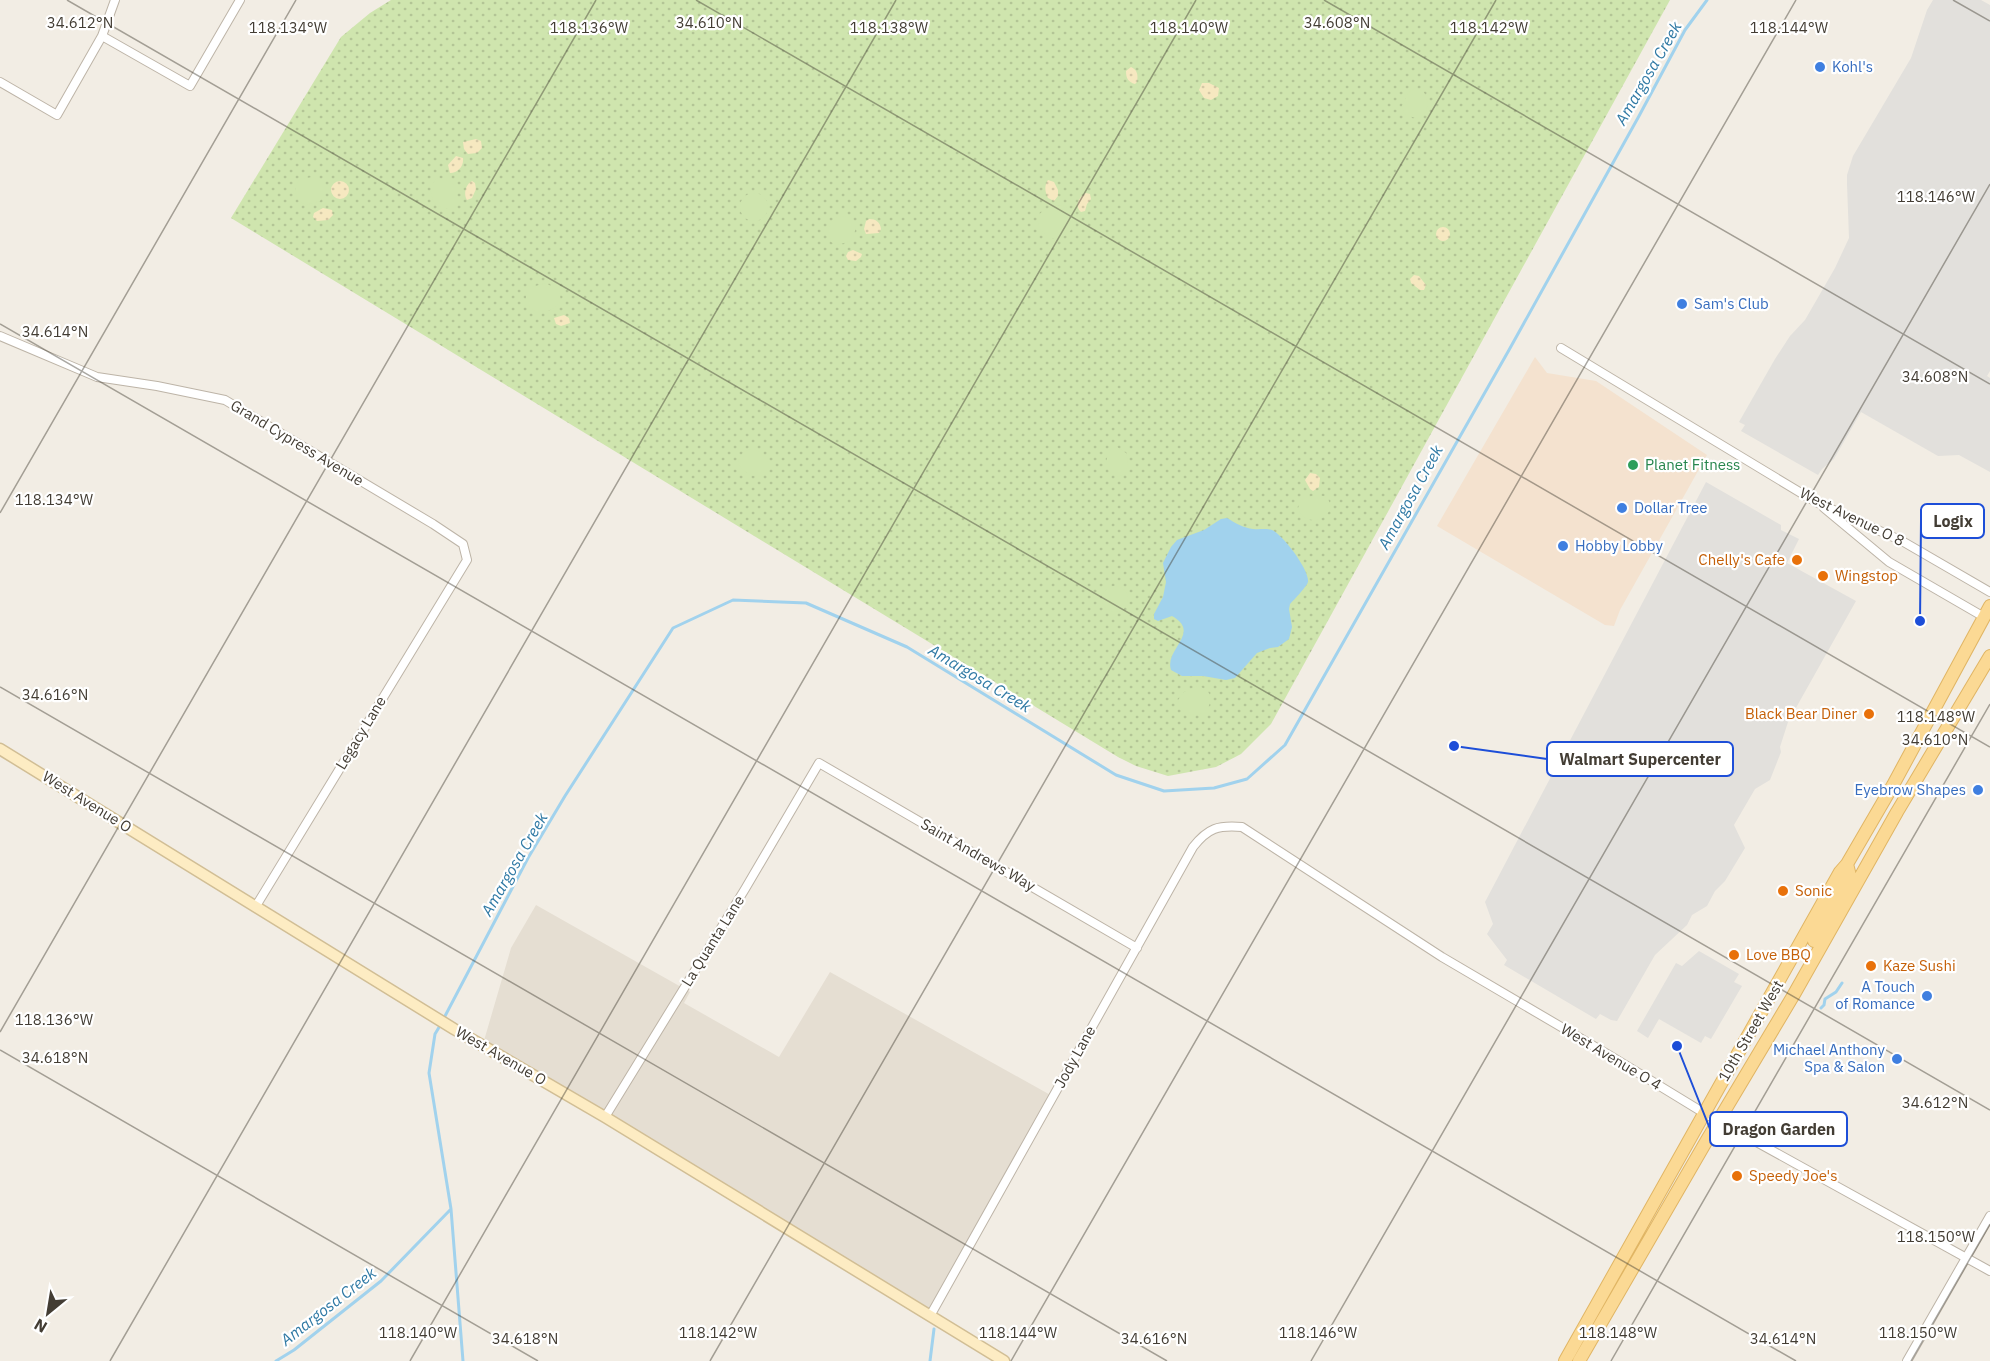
<svg xmlns="http://www.w3.org/2000/svg" width="1990" height="1361" font-family="'IBM Plex Sans',sans-serif">
	<defs>
		<pattern id="grass-dots" width="8" height="8" patternUnits="userSpaceOnUse" patternTransform="scale(1.5)"><rect width="8" height="8" fill="#cfe5ae"/><path d="M2 2h.1M6 6h.1" fill="none" stroke="#b3c596" stroke-width="1.8" stroke-linecap="round"/></pattern>
		<pattern id="sand-dots" width="8" height="8" patternUnits="userSpaceOnUse" patternTransform="scale(1.5)"><rect width="8" height="8" fill="#f6e8c0"/><path d="M2 2h.1M6 6h.1" fill="none" stroke="#d4c8a6" stroke-width="1.8" stroke-linecap="round"/></pattern>
	</defs>
	<rect width="100%" height="100%" fill="#f2ede4"/>
	<path fill="#e5ded2" d="M536,905L690,992L684,1003L779,1057L830,972L1054,1097L928,1311L481,1051L511,948Z"/>
	<path fill="#f4e2cf" d="M1535,357L1547,373L1596,381L1707,455L1620,610L1614,626L1605,625L1437,526Z"/>
	<path fill="url(#grass-dots)" d="M391,0H1670L1271,724L1241,754L1216,767L1168,776L1136,766L1118,757L231,218L341,37L370,13Z"/>
	<path fill="url(#sand-dots)" d="M1131,67C1138,70 1138,76 1137,82L1135,84C1128,82 1126,78 1126,71Z
		M1202,83H1209L1219,88L1218,96L1211,100L1204,98L1199,90Z
		M476,139L481,141L482,148L477,153L468,154L464,149L463,142Z
		M456,156L463,158C464,166 458,173 450,173L448,165Z
		M1048,180L1054,182L1058,190V196L1054,201L1048,198C1045,192 1044,186 1048,180Z
		M472,181L475,183L476,189L472,198L467,200C463,194 466,184 472,181Z
		M331 190a9 9 0 1 1 18 0a9 9 0 1 1-18 0Z
		M1086,193L1090,194L1091,199L1087,204L1085,211L1081,212C1074,206 1079,197 1086,193Z
		M323,208L332,210L333,215L328,220L317,221L313,217L314,213Z
		M869,219C876,219 880,222 881,229L879,233L866,234L864,229L866,221Z
		M1436 234a7 7 0 1 1 14 0a7 7 0 1 1-14 0Z
		M853,250L862,254L861,257L856,261L848,260L846,256L848,252Z
		M1414,275L1419,276L1426,285L1424,290H1420L1411,283L1410,279Z
		M564,315L569,318L570,323L561,326L556,324L554,318Z
		M1310,473L1316,474L1320,478L1319,487L1313,491L1310,489L1305,480Z"/>
	<path fill="#cfe5ae" d="M1415,88L1423,91C1430,100 1429,114 1418,119L1404,114L1402,106L1408,93Z
		M313,177L324,183V194L320,201L306,205L299,201C294,193 294,187 300,179Z
		M439,178L450,181L455,186V202L448,209L437,206C430,198 427,183 439,178Z
		M740 207a14 14 0 1 1 28 0a14 14 0 1 1-28 0Z
		M1061,205C1094,214 1060,254 1043,232C1029,214 1045,208 1061,205Z
		M840,216L852,218C858,225 855,234 851,241L837,245L831,242L828,229L833,220Z
		M546,283L559,291C565,307 550,312 536,312L526,304V293L532,287Z
		M1117,447L1126,453L1128,462L1125,474L1117,477C1104,470 1104,461 1111,449Z
		M753,449C762,451 767,457 768,466L763,476C753,478 744,473 738,464C739,455 744,450 753,449Z
		M1315,495L1323,496L1328,498L1331,508C1324,523 1303,525 1298,508L1301,500Z
		M1102 599a13 13 0 1 1 26 0a13 13 0 1 1-26 0Z
		M1197,686C1213,689 1214,702 1204,713C1191,717 1180,715 1178,700L1184,692Z"/>
	<path fill="#e2e0dc" d="M1933,0H1981L1990,5V371L1987,376L1990,378V472L1959,455L1938,456L1861,412L1834,459L1822,469L1818,475L1741,431L1745,425L1739,422L1775,359L1790,336L1805,320L1835,268L1849,238L1847,184V175L1853,156L1911,58L1927,10Z
		M1706,482L1781,525V530L1799,539L1787,563L1856,601L1788,722L1780,747L1781,752L1770,780L1755,789L1734,825L1745,848L1725,881L1715,891L1707,906L1692,915L1687,925L1655,955L1617,1021L1611,1020L1600,1014L1596,1019L1504,965L1507,960L1487,934L1493,924L1485,902Z
		M1699,951L1739,974L1734,982L1742,986L1711,1039L1705,1036L1701,1043L1659,1019L1648,1038L1637,1031L1676,963L1682,966Z"/>
	<path fill="#a1d2ed" d="M1227,518C1235,523 1244,528 1253,529C1260,530 1265,528 1272,530C1282,534 1310,570 1308,582C1307,586 1294,600 1290,604L1289,609L1292,627L1289,639L1278,647L1270,648L1257,653L1235,678L1226,680L1203,676H1182L1171,670C1164,649 1202,633 1172,616L1158,621L1154,619V614L1163,597L1166,582L1163,563L1171,547L1177,540L1204,530L1221,519Z"/>
	<g fill="none" stroke-linecap="round" stroke-linejoin="round">
		<path stroke="#a1d2ed" stroke-width="3" d="M1821,1008L1824,1005L1825,999L1836,992L1842,983
			M444,1018L528,858L565,796L673,628L733,600L806,603L907,647L1116,775L1164,791L1214,788L1247,779L1285,745L1509,350L1639,116L1685,30L1707,0
			M451,1209L463,1361
			M276,1361L294,1350L381,1281L451,1209L429,1073L435,1034L441,1024
			M930,1361L934,1329"/>
		<defs>
			<path id="minor" d="M102,36L190,86L240,0
				M0,82L57,115L102,36L115,0
				M0,336L97,377L157,386L225,400L433,524L463,544L467,560L256,906
				M1561,348L1816,502L1902,541L1990,592
				M1824,508L1889,562L1984,617
				M605,1117L745,889L819,763L1137,948
				M930,1316L1193,847C1208,828 1218,825 1242,827L1442,957L1609,1055L1704,1113L1990,1271
				M1907,1361L1990,1216"/>
			<path id="secondary" d="M0,749L454,1029L605,1117L1004,1361"/>
			<path id="primary" d="M1814,941L1850,876L1847,864
				M1565,1361L1840,872L1847,864L1893,785L1990,606
				M1579,1361L1707,1140L1793,996L1897,812L1990,656"/>
		</defs>
		<use href="#minor" stroke="#bdb4a7" stroke-width="10"/>
		<use href="#secondary" stroke="#d1be95" stroke-width="13"/>
		<use href="#primary" stroke="#e0b564" stroke-width="14"/>
		<use href="#minor" stroke="#fff" stroke-width="8"/>
		<use href="#secondary" stroke="#fdecc3" stroke-width="10"/>
		<use href="#primary" stroke="#fbd994" stroke-width="12"/>
	</g>
	<path fill="none" stroke="#433d34" stroke-width="1.5" stroke-opacity="0.45" d="M67,0L1990,1110M696,0L1990,747M1324,0L1990,384M1953,0L1990,21M0,324L1796,1361M0,513L296,0M0,687L1167,1361M0,1032L596,0M0,1050L538,1361M110,1361L896,0M410,1361L1196,0M710,1361L1496,0M1011,1361L1796,0M1311,1361L1990,184M1611,1361L1990,704M1911,1361L1990,1224"/>
	<g fill="#3f7fe0" stroke="#fff" stroke-width="2">
		<circle cx="1820" cy="67" r="6"/>
		<circle cx="1682" cy="304" r="6"/>
		<circle cx="1622" cy="508" r="6"/>
		<circle cx="1563" cy="546" r="6"/>
		<circle cx="1978" cy="790" r="6"/>
		<circle cx="1927" cy="996" r="6"/>
		<circle cx="1897" cy="1059" r="6"/>
	</g>
	<circle fill="#2e9e5b" stroke="#fff" stroke-width="2" cx="1633" cy="465" r="6"/>
	<g fill="#e8710a" stroke="#fff" stroke-width="2">
		<circle cx="1797" cy="560" r="6"/>
		<circle cx="1823" cy="576" r="6"/>
		<circle cx="1869" cy="714" r="6"/>
		<circle cx="1783" cy="891" r="6"/>
		<circle cx="1734" cy="955" r="6"/>
		<circle cx="1871" cy="966" r="6"/>
		<circle cx="1737" cy="1176" r="6"/>
	</g>
	<g text-anchor="middle" stroke-width="4.5" stroke-linejoin="round" paint-order="stroke">
		<g font-size="15" fill="#366cbe" stroke="#fff" text-anchor="start">
			<text x="1832" y="72">Kohl's</text>
			<text x="1694" y="309">Sam's Club</text>
			<text x="1634" y="513">Dollar Tree</text>
			<text x="1575" y="551">Hobby Lobby</text>
			<text x="1966" y="795" text-anchor="end">Eyebrow Shapes</text>
			<text x="1915" y="992" text-anchor="end">A Touch<tspan x="1915" dy="17">of Romance</tspan></text>
			<text x="1885" y="1055" text-anchor="end">Michael Anthony<tspan x="1885" dy="17">Spa &amp; Salon</tspan></text>
		</g>
		<g font-size="15" fill="#433d34" stroke="#fff">
			<text transform="translate(297 443) rotate(31)" y="5">Grand Cypress Avenue</text>
			<text transform="translate(1852 517) rotate(26)" y="5">West Avenue O 8</text>
			<text transform="translate(361 733) rotate(-59)" y="5">Legacy Lane</text>
			<text transform="translate(87 802) rotate(32)" y="5">West Avenue O</text>
			<text transform="translate(978 855) rotate(30)" y="5">Saint Andrews Way</text>
			<text transform="translate(713 941) rotate(-58)" y="5">La Quanta Lane</text>
			<text transform="translate(1751 1031) rotate(-60)" y="5">10th Street West</text>
			<text transform="translate(501 1056) rotate(30)" y="5">West Avenue O</text>
			<text transform="translate(1075 1057) rotate(-61)" y="5">Jody Lane</text>
			<text transform="translate(1611 1057) rotate(31)" y="5">West Avenue O 4</text>
		</g>
		<g font-size="15" fill="#27864d" stroke="#fff" text-anchor="start">
			<text x="1645" y="470">Planet Fitness</text>
		</g>
		<g font-size="15" fill="#c56008" stroke="#fff" text-anchor="start">
			<text x="1785" y="565" text-anchor="end">Chelly's Cafe</text>
			<text x="1835" y="581">Wingstop</text>
			<text x="1857" y="719" text-anchor="end">Black Bear Diner</text>
			<text x="1795" y="896">Sonic</text>
			<text x="1746" y="960">Love BBQ</text>
			<text x="1883" y="971">Kaze Sushi</text>
			<text x="1749" y="1181">Speedy Joe's</text>
		</g>
		<g font-size="16" font-style="italic" fill="#2f79a4" stroke="#fff">
			<text transform="translate(1648 73) rotate(-60)" y="6">Amargosa Creek</text>
			<text transform="translate(1410 497) rotate(-61)" y="6">Amargosa Creek</text>
			<text transform="translate(980 678) rotate(31)" y="6">Amargosa Creek</text>
			<text transform="translate(514 864) rotate(-60)" y="6">Amargosa Creek</text>
			<text transform="translate(328 1306) rotate(-38)" y="6">Amargosa Creek</text>
		</g>
	</g>
	<g font-size="15" text-anchor="middle" fill="#433d34" stroke="#fff" stroke-width="4.5" stroke-linejoin="round" paint-order="stroke">
		<text x="80" y="28">34.612°N</text>
		<text x="709" y="28">34.610°N</text>
		<text x="1337" y="28">34.608°N</text>
		<text x="288" y="33">118.134°W</text>
		<text x="589" y="33">118.136°W</text>
		<text x="889" y="33">118.138°W</text>
		<text x="1189" y="33">118.140°W</text>
		<text x="1489" y="33">118.142°W</text>
		<text x="1789" y="33">118.144°W</text>
		<text x="1936" y="202">118.146°W</text>
		<text x="55" y="337">34.614°N</text>
		<text x="1935" y="382">34.608°N</text>
		<text x="54" y="505">118.134°W</text>
		<text x="55" y="700">34.616°N</text>
		<text x="1936" y="722">118.148°W</text>
		<text x="1935" y="745">34.610°N</text>
		<text x="54" y="1025">118.136°W</text>
		<text x="55" y="1063">34.618°N</text>
		<text x="1935" y="1108">34.612°N</text>
		<text x="1936" y="1242">118.150°W</text>
		<text x="418" y="1338">118.140°W</text>
		<text x="718" y="1338">118.142°W</text>
		<text x="1018" y="1338">118.144°W</text>
		<text x="1318" y="1338">118.146°W</text>
		<text x="1618" y="1338">118.148°W</text>
		<text x="1918" y="1338">118.150°W</text>
		<text x="525" y="1344">34.618°N</text>
		<text x="1154" y="1344">34.616°N</text>
		<text x="1783" y="1344">34.614°N</text>
	</g>
	<path fill="none" stroke="#1d4ed8" stroke-width="2" d="M1920 621L1921 521M1454 746L1547 759M1677 1046L1710 1129"/>
	<g fill="#1d4ed8" stroke="#fff" stroke-width="2">
		<circle cx="1920" cy="621" r="6"/>
		<circle cx="1454" cy="746" r="6"/>
		<circle cx="1677" cy="1046" r="6"/>
	</g>
	<g fill="#fff" stroke="#1d4ed8" stroke-width="2">
		<rect x="1921" y="504" width="63" height="34" rx="6"/>
		<rect x="1547" y="742" width="186" height="34" rx="6"/>
		<rect x="1710" y="1112" width="137" height="34" rx="6"/>
	</g>
	<g font-size="16" text-anchor="middle" font-weight="bold" fill="#433d34">
		<text x="1953" y="527">Logix</text>
		<text x="1640" y="765">Walmart Supercenter</text>
		<text x="1779" y="1135">Dragon Garden</text>
	</g>
	<g transform="translate(48 1313) rotate(210)" stroke="#ffffff" stroke-width="4.5" paint-order="stroke">
	<path d="M0-4.5L10 22L0 15L-10 22Z" fill="#433d34"/>
	<text y="-9" font-size="16" font-weight="bold" text-anchor="middle" fill="#433d34">N</text>
	</g>
</svg>
